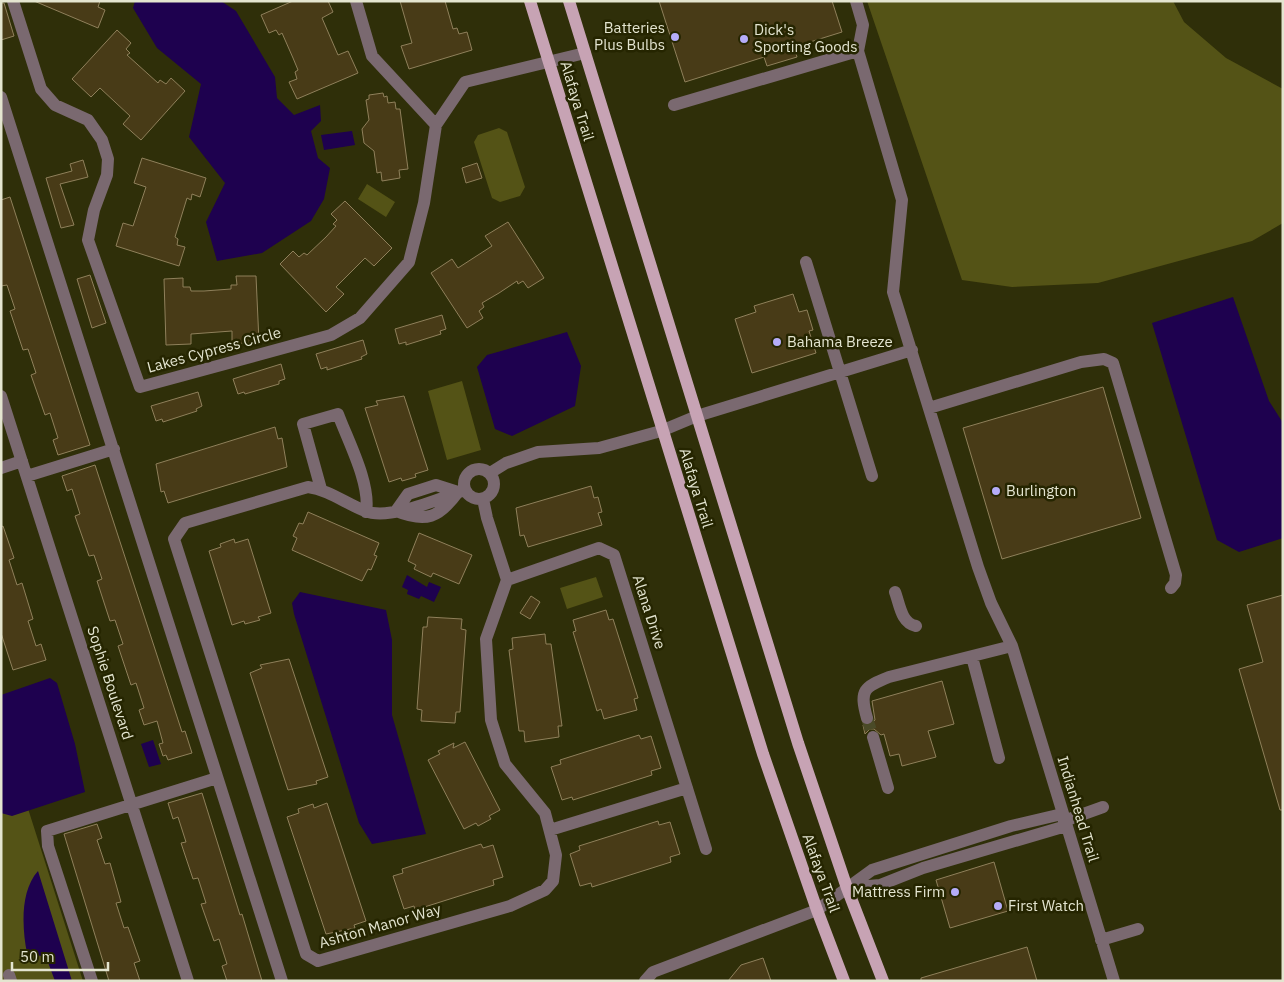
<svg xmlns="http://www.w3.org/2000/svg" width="1284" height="982" font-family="'IBM Plex Sans',sans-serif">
	<rect width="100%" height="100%" fill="#2f2f09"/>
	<path fill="#545316" d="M867,1H1173L1184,22L1226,58L1283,89V223L1252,241L1098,283L1012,287L962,280Z
		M499,128L507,132L525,187L520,196L500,202L492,198L474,142L478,135Z
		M367,184L395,202L386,217L358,199Z
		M462,381L481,450L447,460L428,391Z
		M596,577L603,597L567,609L560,588Z
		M1,724L83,981H1Z"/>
	<path fill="#1e014f" d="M135,1H221L236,11L275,77L277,98L294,115L320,105L321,121L311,131L318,158L330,168L324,199L311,221L262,253L217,261L206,222L225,183L189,137L201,84L157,48L133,8Z
		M352,131L355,145L324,150L321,135Z
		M1233,297L1269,401L1283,423V538L1239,552L1217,540L1152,323Z
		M567,332L581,366L575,406L512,436L495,429L477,367L487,355Z
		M407,575L427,587L429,582L441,587L434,602L421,596L419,599L407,594L408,590L402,587Z
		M300,592L386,610L392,640V715L426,834L372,844L359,823L294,614L292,603Z
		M50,678L57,683L75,744L85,792L12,816L1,813V695Z
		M153,740L161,764L149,767L141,744Z
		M38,871L72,981H55L46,957L27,953C22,928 20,891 38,871Z"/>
	<path fill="#483b17" stroke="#8f805b" d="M34,1H100L98,7L105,10L98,28Z
		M293,1H328L333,12L322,18L338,55L348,51L358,73L297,99L289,82L297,79L295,72L298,70L293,58L282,33L279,35L276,30L269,33L261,15Z
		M400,1H445L453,29L457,28L459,34L467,32L472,50L409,69L401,46L412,43Z
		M659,1H832L842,32L794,47L797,57L767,66L764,57L685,82Z
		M1,3H4L14,36L1,40Z
		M117,30L131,43L126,49L130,53L127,55L158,83L160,80L166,84L171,78L185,91L141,140L123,124L130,116L100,88L91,97L72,79Z
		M383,93L384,97L387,96L388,103L395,102L396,109H400L408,169L399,170L400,178L382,181L381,172L377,173L374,151L364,143L362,129L369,120L366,100L369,99V95Z
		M142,158L206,178L200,197L192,194L191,200L187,198L175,237L178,239L177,245L185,247L179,266L116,246L123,223L133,226L146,187L134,183Z
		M83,160L88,177L60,184L74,225L61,228L46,178L72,171L70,164Z
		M477,163L482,178L466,183L462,168Z
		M10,197L90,445L58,455L53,440L58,438L50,413L45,415L31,375L36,373L28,349L23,350L10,311L15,309L7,285L1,286V200Z
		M345,201L392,248L374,266L365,258L336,287L344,294L326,312L280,264L293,251L299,257L304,253L307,255L326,237L336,226L333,224L337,220L331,214Z
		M508,222L544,278L528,288L523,281L518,284L517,281L499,293L482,303L484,307L479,311L483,318L467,328L431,273L452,259L458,268L492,246L485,236Z
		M90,275L106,323L92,328L77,279Z
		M236,276H256L259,342L232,344V331L191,334V344L166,345L164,279L183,278V287H190L191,291H204L231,289V285H237Z
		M793,294L799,312L807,310L813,330L809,331L816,353L752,373L735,319L756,312L754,306Z
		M442,315L446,329L440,331L441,334L406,345V342L399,344L395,329Z
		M363,340L367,354L361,357L362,359L327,370V367L321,369L316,354Z
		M281,364L285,379L279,381V384L245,394L244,392L238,394L233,379Z
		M1103,387L1141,518L1002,559L963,428Z
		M198,392L202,406L196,409L197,411L163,422L162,419L156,421L151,406Z
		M404,396L428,470L415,474L416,477L402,481L401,478L389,482L365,408L378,405L376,401Z
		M275,427L278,439L282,438L287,467L168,503L164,491L161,492L156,464Z
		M95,465L182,732L185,731L192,753L168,760L166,755L163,756L159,744L163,743L157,721L144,725L139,710L144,708L136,683L131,685L118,646L123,644L115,620L110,621L97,581L102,579L94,555L89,556L75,516L80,514L72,489L67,491L62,476Z
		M591,486L594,498L598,497L602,512L598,513L602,525L528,547L524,535L520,536L516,508Z
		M308,512L379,543L374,555L377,556L371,570L368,569L362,581L292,550L297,538L293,536L299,523L303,524Z
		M3,526L14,558L9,560L17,585L22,583L33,619L28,621L36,646L41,644L46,660L13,670L1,633V527Z
		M419,533L472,555L459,584L433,573L431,577L414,569L416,565L408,561Z
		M234,539L235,543L248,539L271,613L258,617L260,620L245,624L244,621L232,625L209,551L221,547L220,544Z
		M1283,595V810H1280L1239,669L1263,662L1247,605Z
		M531,596L540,602L530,619L520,613Z
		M606,610L609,620L613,619L638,698L634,699L637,710L604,719L601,709L597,711L573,632L576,631L573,620Z
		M428,617L462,619L461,629L466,630L460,712H456L455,723L421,721L422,710L417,709L423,627H427Z
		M545,634L546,644H551L562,726H558L559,737L525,742L524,731H519L509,650L513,649L512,638Z
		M289,659L328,777L316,781L317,784L288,790L250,673L262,668L260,665Z
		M942,681L954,724L928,731L936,757L902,766L899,754L890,756L884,734L881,735L874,729H870L865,734L863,725L869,726L875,720L872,701Z
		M639,735L641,739L651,736L661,768L651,771L652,775L573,800L572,797L562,800L551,767L561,764L560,760Z
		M465,742L500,810L489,816L491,819L478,826L476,823L464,829L428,760L440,754L438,751L454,743L453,748Z
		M202,793L240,915L242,914L262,981H227L222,966L227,964L219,939L214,941L201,904L206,903L198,878L193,879L181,843L186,842L178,817L173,819L168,803Z
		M327,803L366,921L354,925L355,928L326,934L287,817L299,813L298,809L313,804L314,808Z
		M658,821L659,825L670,822L680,854L670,857L671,862L592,887L591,883L580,886L570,854L580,850L579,846Z
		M97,824L102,838L97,840L105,864L110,863L121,902L116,903L124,928L128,927L140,961L134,963L140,981H109L64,834Z
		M481,844L483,848L493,845L503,877L493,880L494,885L415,910L414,906L404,909L393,876L403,873L402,869Z
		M994,862L1008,911L950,928L936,880Z
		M1027,947L1037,981H921V978Z
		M763,958L771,981H728L741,965Z"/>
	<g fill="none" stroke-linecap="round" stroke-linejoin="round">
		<path stroke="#4a4a27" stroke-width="12" stroke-dasharray="12 6" stroke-linecap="butt" d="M867,718L873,737"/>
		<path stroke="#7a6970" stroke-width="12" d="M13,1L41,89L55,105L88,120L102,140L108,159L107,175L94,210L88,240L140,387L331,335L360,318L409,262L424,203L436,125L465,82L585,53
			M356,1L372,56L436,125
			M856,1L863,25L858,51L902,200L893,292L978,567L991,603L1012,646L1114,981
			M1,97L282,981
			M674,105L858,51
			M806,262L872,476
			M1,396L188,981
			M929,408L1081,362L1104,359L1113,363L1176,575L1175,583L1171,588
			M1,468L22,461
			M464 484a15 15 0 1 1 30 0a15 15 0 1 1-30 0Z
			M490,473L506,463L538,452L599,448L661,431L697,416L912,350
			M27,476L114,449
			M436,485L458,492C439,518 426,523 396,511L408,494Z
			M321,489L303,424L338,414C348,441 371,484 366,512
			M465,490C440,498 390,521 365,511C345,503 329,490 308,487L185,523L174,539L306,954L318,961L510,906L545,890L553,881L556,855L545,813L505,764L491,720L486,639L507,580L487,518L483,499
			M507,580L599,548L614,555L706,849
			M895,592C900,605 901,623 916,626
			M972,657L999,758
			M867,718C859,690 864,687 889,677L1012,646
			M873,737L888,788
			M1064,821L1103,807
			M550,830L687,788
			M847,888L880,885L923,868L1066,826
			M1101,940L1138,929
			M9,975L11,981
			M92,981L48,846L47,831L217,778
			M645,981L653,972L817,910L872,870L1011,826L1062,814"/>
		<path stroke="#c7a3b4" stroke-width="12" d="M530,1L763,754L817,910L844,981
			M569,1L798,743L847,888L883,981"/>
	</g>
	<g fill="#b5acf8" stroke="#252500" stroke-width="2">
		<circle cx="675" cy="37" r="5"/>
		<circle cx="744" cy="39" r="5"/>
		<circle cx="777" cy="342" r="5"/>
		<circle cx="996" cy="491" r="5"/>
		<circle cx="955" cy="892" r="5"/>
		<circle cx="998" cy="906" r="5"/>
	</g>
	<g text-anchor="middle" stroke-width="5" stroke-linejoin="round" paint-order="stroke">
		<g font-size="15" fill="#e4e5d0" stroke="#252500" text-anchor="start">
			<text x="665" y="33" text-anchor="end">Batteries<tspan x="665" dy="17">Plus Bulbs</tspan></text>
			<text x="754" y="35">Dick's<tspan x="754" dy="17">Sporting Goods</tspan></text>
			<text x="787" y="347">Bahama Breeze</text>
			<text x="1006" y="496">Burlington</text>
			<text x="945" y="897" text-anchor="end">Mattress Firm</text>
			<text x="1008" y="911">First Watch</text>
		</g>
		<g font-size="15" fill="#e4e5d0" stroke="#252500">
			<text transform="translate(577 101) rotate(73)" y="5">Alafaya Trail</text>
			<text transform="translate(214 350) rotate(-15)" y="5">Lakes Cypress Circle</text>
			<text transform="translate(696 488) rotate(73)" y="5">Alafaya Trail</text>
			<text transform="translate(649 612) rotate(72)" y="5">Alana Drive</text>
			<text transform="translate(110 683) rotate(72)" y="5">Sophie Boulevard</text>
			<text transform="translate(1078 809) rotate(73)" y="5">Indianhead Trail</text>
			<text transform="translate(821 873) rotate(70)" y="5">Alafaya Trail</text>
			<text transform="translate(380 926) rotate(-16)" y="5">Ashton Manor Way</text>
		</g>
	</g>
	<rect width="1284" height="982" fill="none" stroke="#e4e5d0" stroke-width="5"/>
	<path d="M12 962v8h96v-8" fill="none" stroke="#e4e5d0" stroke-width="2.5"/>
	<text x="20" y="962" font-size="15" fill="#e4e5d0" stroke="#252500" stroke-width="4" paint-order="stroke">50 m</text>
</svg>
